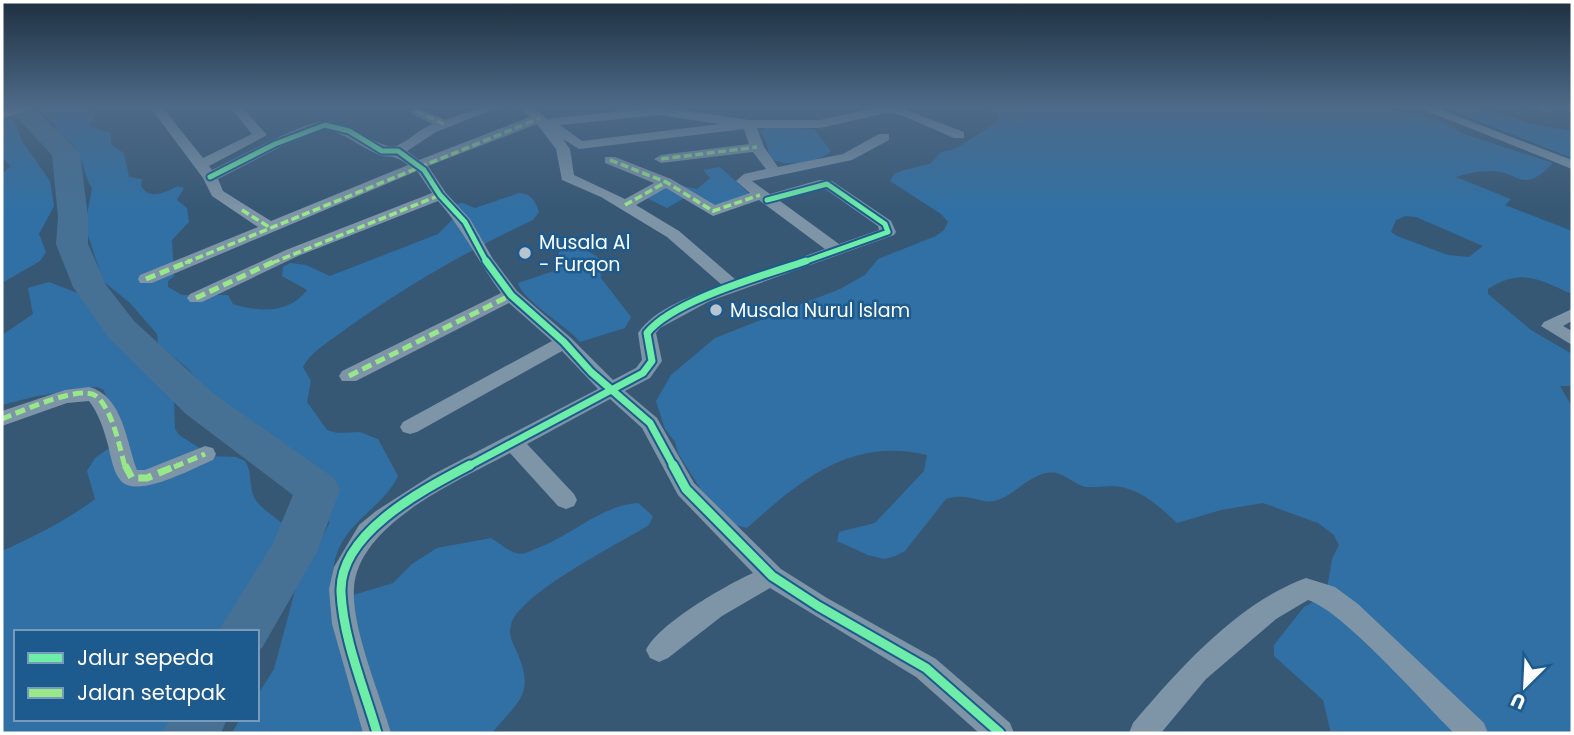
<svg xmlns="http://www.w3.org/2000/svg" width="1574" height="735" font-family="Poppins,sans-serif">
	<rect width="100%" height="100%" fill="#375874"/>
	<path fill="#3170a4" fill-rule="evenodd" d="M49,107H90L94,111L93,120L89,126L111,133V145L124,153L129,177L142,179L141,186C150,201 165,192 178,186L184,188L177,200L187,208L189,222L172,240L174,276L168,281V287L182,295H228L233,304C258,312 290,314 307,290L282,276L283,267L290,263L306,265L330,276L438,234L453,219L455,204L463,203L475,208L519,193C532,194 535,201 539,212L533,220C466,251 403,288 343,331C329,342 311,351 303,367L311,381L307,402L327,430L337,433L360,432L378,439L398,476C384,506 348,521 337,553C333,563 333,575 331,586L350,596L393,583L412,564L437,548L491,538C500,543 509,553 520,554C524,554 531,551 535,549C570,537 601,505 638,503L653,516L649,525C620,543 518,594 511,625C508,634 512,641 516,650C536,694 519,700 492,733H232L240,719H257V696L274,669L296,587L329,524L326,491L307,467L260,429L219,402L186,367L158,344L157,334L130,303L103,281L85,226L92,188C84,177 84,161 77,150C71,139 56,137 55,124L38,111Z
		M946,107H1382L1443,122L1464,134L1553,163C1521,196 1522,171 1489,171C1478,171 1465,174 1456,177L1511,199L1505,205L1572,231V294C1539,279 1521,268 1488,289V294L1531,330L1572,354V386H1560L1572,407V733H1331L1323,700L1274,656V645L1304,607L1326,595L1332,559L1339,545L1334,535L1318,523L1263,503L1221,510L1177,523C1159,506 1139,487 1112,486C1103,486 1089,489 1080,485C1070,480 1059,470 1046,473C1025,478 1014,496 994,501C980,504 969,492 946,499L905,551L895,556L884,559L868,555L837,541L839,532L875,523L924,471L927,455C850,437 801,480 747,528L731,524L701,490L678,453L675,442L665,429L656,401L671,375L715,338L840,289L865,275L878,259L936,236L944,230L948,222L941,214L890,181L894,174L904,170L930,164L941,152L955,149L998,121V115C981,106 962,114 946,107ZM1406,216L1416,217L1483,246L1469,257L1448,255L1397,236L1391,232L1396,220Z
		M1442,107H1475L1537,125L1572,131V158Z
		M13,118L22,141L50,181L54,206L39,234L46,252L40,261L2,283V174L10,166L2,158V120Z
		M768,127L814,129L831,151C819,163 785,168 770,158L766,141L760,131Z
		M720,167L752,196L720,211L684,198L667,208L643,196C662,186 676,183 697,189L710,178L703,170Z
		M575,241C583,252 594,252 600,260C603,264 600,272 601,278L631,317L625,328L580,342C567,326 522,300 518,283L557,270L561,265L558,256L561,246Z
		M49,282L85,296L88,305L114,335L135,359L146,366L174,401L175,429L179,435L212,456L236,457L245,461C253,473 248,486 255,499C261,509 277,518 285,526L283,536L243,596L228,632H16V719H183L178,733H2V551C35,536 66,521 95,499L87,471L95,458L119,441L104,390L97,387L37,396L2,405V335L33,314L28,288Z"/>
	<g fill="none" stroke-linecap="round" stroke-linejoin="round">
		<path fill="#467195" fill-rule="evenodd" d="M7,107H33L80,153L88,217V244L106,285L134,321L214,394L334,478L340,490L317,552L262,648L257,650V632H218L273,543L293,495L186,414L108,337L73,287L56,244L58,217L52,155Z
			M169,719H227L221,733H163Z"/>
		<path fill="#7e94a7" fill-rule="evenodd" d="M18,107H37L2,119V111Z
			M150,107H162L203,158L252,134L230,107H242L267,135L209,166L212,170C233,160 307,120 326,121C347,123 385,151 396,146C409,141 419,129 433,124L412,114L410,111L416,107L445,120L482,107H499L436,132L407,151L419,160L530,117L518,107H532L547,119L659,107L749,120H820L880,107H898L964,132V138H954L901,115L886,113L820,128H757L764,147L778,167L843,154L879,134H889V140L852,160L752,181L770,194L819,180L832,181L891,221L896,232L894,235L710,301L660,328L656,333L662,361L650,378L625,391L657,418L694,483L781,569L827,598L936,659L1010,723L1014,733H979L916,677L770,588L722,616L668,658L659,662L650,658L646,650C658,624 726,585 753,573L678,495L642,428L610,399L527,444L574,494L577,500L574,506L566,509L558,506L510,453C460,480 358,523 354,588C351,627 380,694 391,733H363L332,624L329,589L334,567L359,525L376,511L432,475L598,389L562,351L417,432L410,434L403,432L400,427L403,422L552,341L509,303L356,381H342L339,376L342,371L501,293C479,263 463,229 438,201L298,256L202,302H190L187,298L190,294L286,250L432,193L417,171L152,283H140L138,279L140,275L258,227L212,196L203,178ZM659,115L720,124L582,141L560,125ZM537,124L556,149L562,180L601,197L667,237L722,285C694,295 655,308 638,333L642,360L636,368L613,380L571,338L517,291L493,259L470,219L446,193L428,166ZM326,129C346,134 359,146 377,154C391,160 391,152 408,165L271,221L223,191L218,179L280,147ZM744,129L749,144L661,155L654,159L661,163L753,152L766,169L744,174L736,181L750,193L715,205L671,179L615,157H605V163L654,183L625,199L574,175L570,149L563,139L579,149ZM666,188L713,216L759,200L825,249L736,280L679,231L636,205ZM824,188L878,226L879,230L839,244L780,201Z
			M1417,107H1433L1572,160V169Z
			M1535,107H1553L1554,109L1548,113Z
			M1572,309V321L1563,326L1572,331V345L1541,326L1544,322Z
			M89,387C123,396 126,441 137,470H145L205,446L213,448L216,454L213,460C193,468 138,499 121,481C113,472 111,457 108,445C104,430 99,414 89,401L67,403L2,426V411L65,390Z
			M1306,578L1335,587L1358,604L1484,723L1488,733H1454C1424,704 1343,611 1308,600L1276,619L1206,679L1161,733H1129L1133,723C1179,669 1237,603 1306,578Z"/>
		<path stroke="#98e88a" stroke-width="3.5" stroke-dasharray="8 3.5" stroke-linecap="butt" d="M416,111L444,124
			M661,159L757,147
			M610,160L666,182L713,211L760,195
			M625,205L666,182
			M242,210L269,227
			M185,263L540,118
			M272,263L440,195"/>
		<path stroke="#98e88a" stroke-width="5" stroke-dasharray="10 5" stroke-linecap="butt" d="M146,279L190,261
			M196,298L275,261
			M349,376L511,295
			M2,419C20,412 80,384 96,396C112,408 120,448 125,467
			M174,467L205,454"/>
		<path stroke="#98e88a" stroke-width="7" stroke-dasharray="14 7" stroke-linecap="butt" d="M125,465L132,478H147L178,465"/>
		<defs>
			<path id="cycleway-far2" d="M210,177L275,144L325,125L349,131L382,151H398L424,170L440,195L465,222L487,263
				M767,200L827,184L885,224L888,232L801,263"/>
			<path id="cycleway-far1" d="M486,261L511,295L564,342L591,372L650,423L674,467
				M467,467L643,373L652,361L647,333C673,300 765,275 806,261"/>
			<path id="cycleway" d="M673,465L686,489L772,576L818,606L926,668L1000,733
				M377,733C364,688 343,639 341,592C339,532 425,489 470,465"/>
		</defs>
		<use href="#cycleway-far2" stroke="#1d5a8e" stroke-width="9"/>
		<use href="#cycleway-far1" stroke="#1d5a8e" stroke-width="11"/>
		<use href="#cycleway" stroke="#1d5a8e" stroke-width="13"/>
		<use href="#cycleway-far2" stroke="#6deda7" stroke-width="5"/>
		<use href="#cycleway-far1" stroke="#6deda7" stroke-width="7"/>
		<use href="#cycleway" stroke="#6deda7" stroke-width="9"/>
	</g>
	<linearGradient id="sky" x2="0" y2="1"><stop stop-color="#1e3040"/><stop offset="0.51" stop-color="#4d6a88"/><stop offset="1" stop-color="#4d6a88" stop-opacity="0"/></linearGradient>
	<rect width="1574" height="209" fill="url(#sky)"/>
	<g fill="#b9c5ce" stroke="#1d5a8e" stroke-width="2.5">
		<circle cx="525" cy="253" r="7"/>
		<circle cx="716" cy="310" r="7"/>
	</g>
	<g text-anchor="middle" stroke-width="5" stroke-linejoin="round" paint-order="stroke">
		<g font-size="19" fill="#fff" stroke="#1d5a8e" text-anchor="start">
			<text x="539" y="249">Musala Al<tspan x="539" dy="22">- Furqon</tspan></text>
			<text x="730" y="317">Musala Nurul Islam</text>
		</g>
	</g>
	<rect width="1574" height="735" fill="none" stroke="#ffffff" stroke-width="7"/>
	<rect x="14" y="630" width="245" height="91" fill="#1d5a8e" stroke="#779cbb" stroke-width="2"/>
	<rect x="28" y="653" width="35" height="10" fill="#6deda7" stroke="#779cbb" stroke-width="2"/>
	<text x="77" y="665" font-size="21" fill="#ffffff">Jalur sepeda</text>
	<rect x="28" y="688" width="35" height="10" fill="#98e88a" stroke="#779cbb" stroke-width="2"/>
	<text x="77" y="700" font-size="21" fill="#ffffff">Jalan setapak</text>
	<g transform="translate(1525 686) rotate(204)" stroke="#1d5a8e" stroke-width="5" paint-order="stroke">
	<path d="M0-5L12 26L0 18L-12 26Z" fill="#ffffff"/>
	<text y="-10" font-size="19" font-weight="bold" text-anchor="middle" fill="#ffffff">U</text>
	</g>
</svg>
